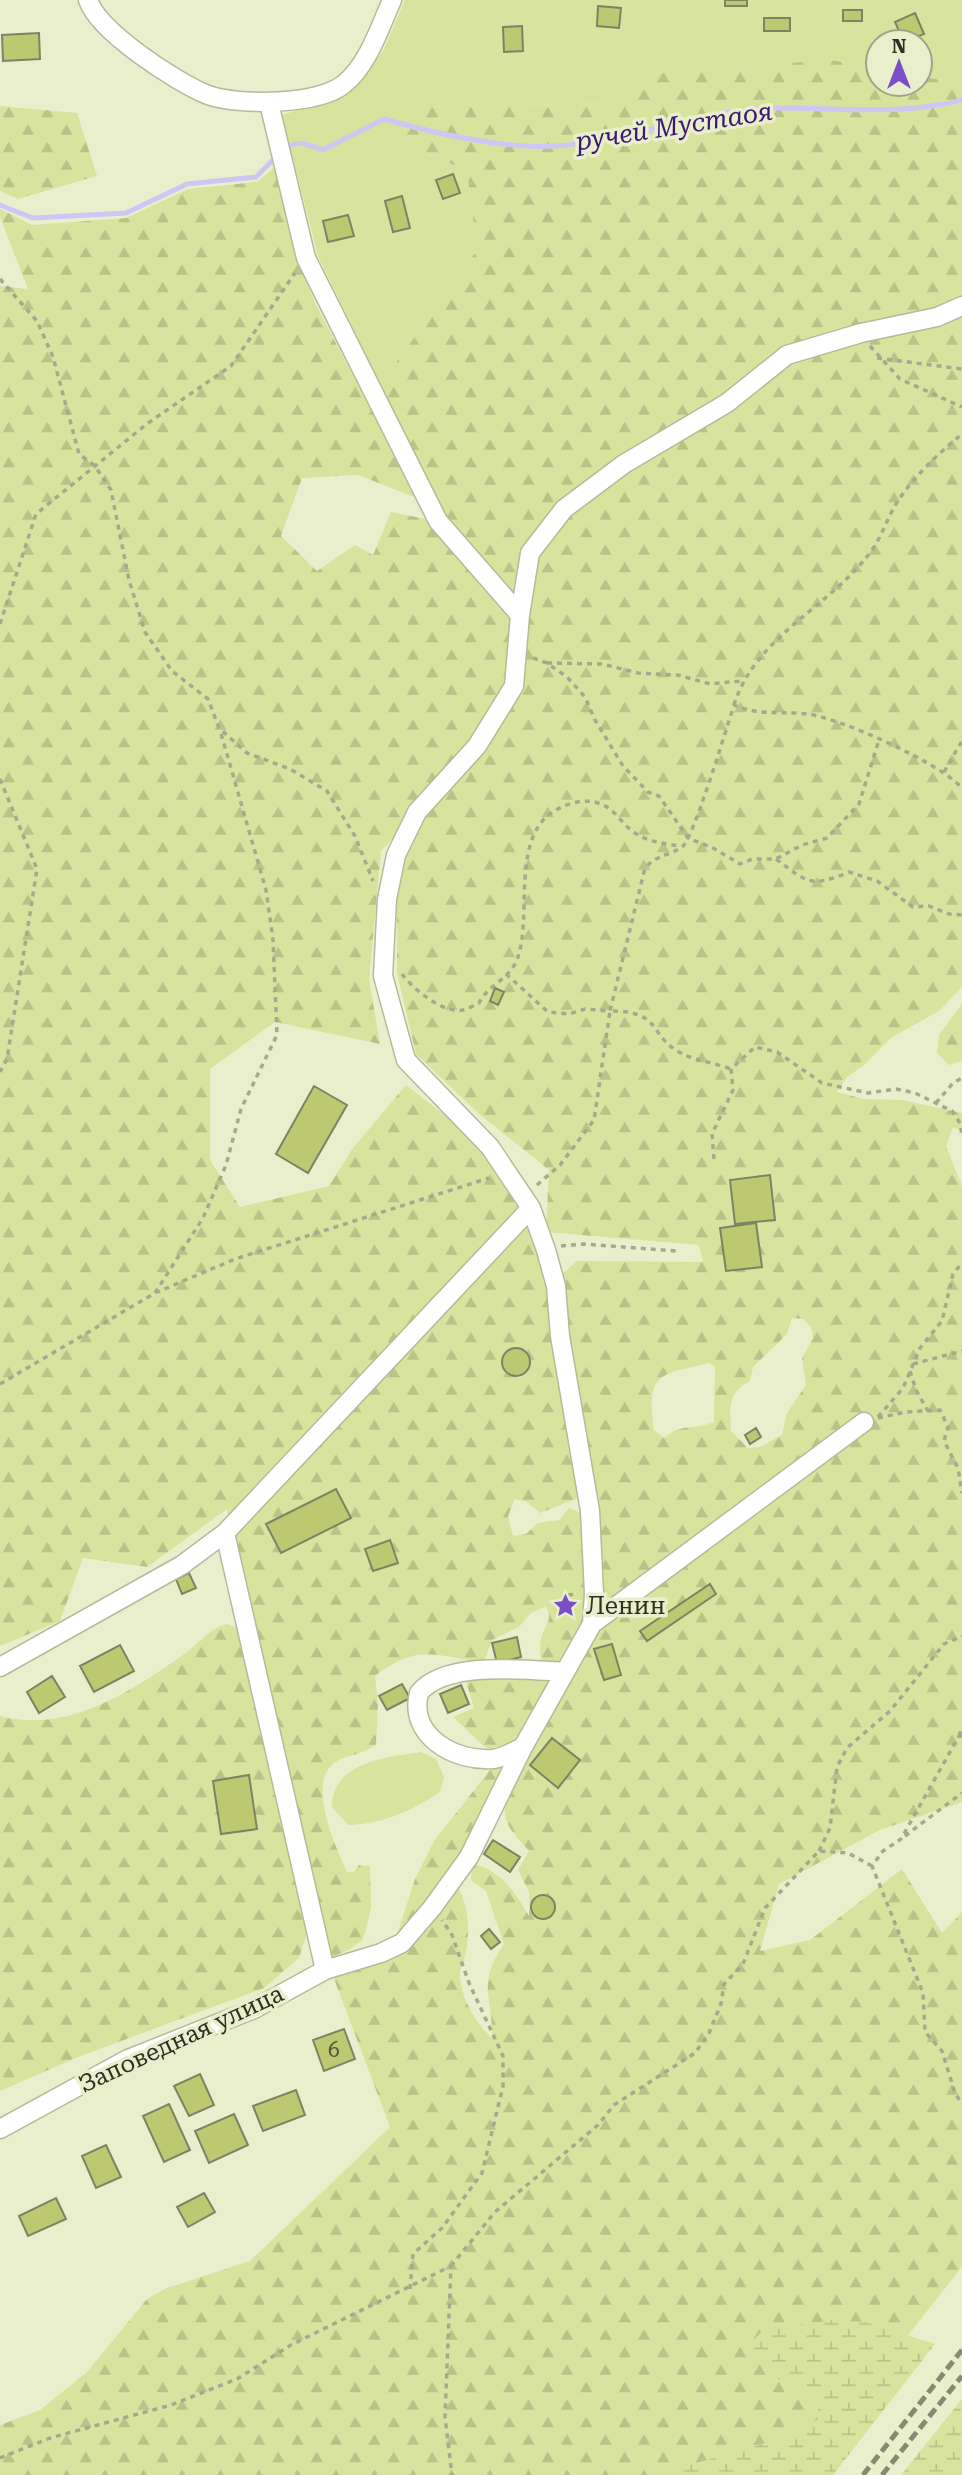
<svg xmlns="http://www.w3.org/2000/svg" width="962" height="2475" font-family="'Roboto Serif',serif">
	<defs>
		<pattern id="forest-firs" width="22" height="20" patternUnits="userSpaceOnUse" patternTransform="scale(1.75)"><rect width="22" height="20" fill="#d8e39d"/><path d="M5 1l3.5 6h-7zM16 11l3.5 6h-7z" fill="#bac387"/></pattern>
		<pattern id="wetland-marsh" width="20" height="14" patternUnits="userSpaceOnUse" patternTransform="scale(1.75)"><rect width="20" height="14" fill="#d8e39d"/><path d="M1 5h8M5 5V1M11 12h8M15 12V8" fill="none" stroke="#bac387"/></pattern>
	</defs>
	<rect width="100%" height="100%" fill="#e9efcd"/>
	<path fill="#d8e39d" d="M405,0H962V60L941,80L920,76V42H878V68L831,60L621,103L408,107L404,142L467,171L477,250L380,385L318,256L282,115L348,94L383,51Z
		M421,1752L436,1759L444,1777L440,1792C412,1811 383,1824 348,1825L332,1807C332,1762 387,1757 421,1752Z"/>
	<path fill="url(#forest-firs)" fill-rule="evenodd" d="M831,60L878,68V84H920V76L941,80L962,60V987L939,1011L891,1038L864,1065L847,1077L837,1092L864,1099L902,1100L962,1113V1131L953,1127L946,1146L962,1186V1802L880,1830L779,1884L760,1951L810,1940L902,1869L942,1933L962,1912V2267L797,2475H0V2425L40,2410L87,2372L147,2299L167,2288L250,2261L390,2127L333,1976L347,1960L378,1952L396,1938L415,1879L434,1841L490,1770L513,1758L472,1840L448,1876C468,1893 471,1926 466,1951C465,1960 459,1968 460,1977C462,2000 476,2023 492,2038C493,1995 476,1985 504,1944L486,1891L471,1880L472,1863C502,1871 515,1892 529,1916V1892L518,1870L529,1851C522,1842 509,1831 506,1819C499,1795 525,1752 536,1731L515,1743L487,1749L453,1717L474,1708L464,1675L498,1672L556,1675L562,1680L591,1635L599,1604L596,1521L562,1336L558,1285L562,1274L577,1261L703,1262L699,1245L546,1232L549,1170L478,1113L416,1054L397,973V893L416,814L381,851L369,979L380,1044L275,1022L210,1069V1160L240,1207L329,1186L353,1148L406,1085L469,1134L528,1208L529,1225L554,1286L558,1336L583,1496L540,1513L527,1502L515,1499L508,1516L513,1536L526,1534L538,1523L559,1520L569,1508L586,1515L589,1623L586,1638L564,1671L542,1670C541,1660 539,1649 541,1639C544,1625 554,1621 546,1606L531,1613L519,1627L492,1640L484,1662C434,1657 420,1642 375,1676L378,1703L376,1745C361,1755 350,1754 337,1761C304,1780 336,1847 347,1872H354L359,1865L370,1866L371,1907L366,1930L362,1940L350,1949L328,1959L227,1509L147,1567L83,1558L60,1621L0,1646V286L28,289L0,217V209L32,225L126,218L188,189L257,182L277,165L297,260L316,305L417,498L358,475L302,478L281,536L317,571L355,545L373,555L391,512L436,521L518,617L516,659L521,615L439,519V506L380,385L477,250L467,171L404,142L408,107L621,103L635,75ZM792,1318L803,1319L811,1327L813,1338L802,1358L806,1385L787,1413L782,1435L760,1447L748,1448L731,1431C730,1408 727,1393 750,1381L753,1367L787,1334ZM709,1363L715,1367L714,1422C695,1430 681,1423 664,1438L654,1430C645,1370 662,1375 709,1363Z
		M0,106L77,113L97,176L18,199L0,191Z
		M962,1004V1061L949,1065L937,1053L939,1035Z
		M227,1624L242,1630L309,1927L299,1958L264,1988L78,2057L0,2091V1716C67,1734 130,1692 183,1655C198,1645 209,1628 227,1624Z"/>
	<path fill="url(#wetland-marsh)" d="M833,2320L865,2322L935,2344L833,2475H675L690,2465L803,2432L819,2418L817,2396L771,2376L746,2348L763,2330Z
		M962,2399V2475H901Z"/>
	<g fill="none" stroke-linecap="round" stroke-linejoin="round">
		<path stroke="#d1c5f5" stroke-width="5" d="M284,150C297,138 309,145 323,150L384,119C430,132 478,143 526,146C610,151 689,110 772,108C826,107 879,114 931,106C941,104 954,104 962,99
			M0,205L33,218L126,213L187,184L256,177L277,156"/>
	</g>
	<path fill="#bdc971" stroke="#7d8363" stroke-width="2" d="M725,0H747V6H725Z
		M598,6L621,8L619,28L597,26Z
		M843,10H862V21H843Z
		M915,13L924,34L904,42L895,22Z
		M764,18H790V31H764Z
		M522,26L523,51L504,52L503,27Z
		M39,33L40,59L3,61L2,35Z
		M924,45L930,55L920,61V47Z
		M453,174L460,193L443,199L436,180Z
		M402,196L410,228L393,232L385,201Z
		M348,215L354,236L328,242L323,221Z
		M495,988L504,992L498,1005L490,1001Z
		M314,1086L347,1105L308,1173L276,1154Z
		M770,1175L775,1220L735,1224L730,1180Z
		M756,1223L762,1267L726,1271L720,1228Z
		M502 1362a14 14 0 1 1 28 0a14 14 0 1 1-28 0Z
		M756,1428L761,1437L750,1444L745,1435Z
		M336,1489L351,1518L281,1553L266,1524Z
		M390,1540L398,1563L373,1571L365,1549Z
		M189,1573L196,1588L182,1594L176,1579Z
		M710,1584L716,1594L647,1641L640,1631Z
		M517,1637L521,1657L497,1663L492,1643Z
		M612,1644L621,1675L604,1680L594,1649Z
		M120,1645L134,1671L94,1692L80,1666Z
		M52,1676L65,1697L39,1713L27,1692Z
		M402,1684L410,1698L387,1710L379,1696Z
		M461,1685L469,1704L448,1713L440,1694Z
		M552,1738L580,1760L558,1788L530,1765Z
		M249,1775L257,1829L221,1834L213,1781Z
		M493,1840L520,1857L510,1872L484,1854Z
		M531 1907a12 12 0 1 1 24 0a12 12 0 1 1-24 0Z
		M489,1929L500,1942L491,1949L481,1936Z
		M344,2029L355,2059L324,2071L313,2040Z
		M200,2074L214,2105L189,2116L174,2086Z
		M296,2090L305,2115L263,2131L253,2106Z
		M169,2104L190,2150L164,2162L143,2116Z
		M234,2114L248,2145L209,2163L195,2131Z
		M106,2145L121,2177L96,2188L82,2156Z
		M204,2193L215,2212L188,2227L177,2207Z
		M56,2198L66,2219L28,2236L19,2216Z"/>
	<g fill="none" stroke-linecap="round" stroke-linejoin="round">
		<defs>
			<path id="minor" d="M88,0C99,32 176,82 208,95C239,106 319,105 344,84C368,65 380,27 392,0
				M520,615L530,553L564,509L624,464L727,403L787,355L861,333L937,317L962,306
				M592,1624L864,1422
				M0,1667L182,1565L225,1533
				M523,1747C514,1751 503,1758 493,1759C455,1762 408,1736 419,1693C445,1660 527,1670 565,1672
				M325,1970L225,1533L531,1208
				M0,2129L128,2059L254,2009L325,1970L381,1953L402,1943L432,1908L469,1857L523,1747L592,1624L594,1593L590,1511L560,1336L556,1286L546,1250L531,1208L490,1147L406,1060L383,976L387,899L396,855L417,812L477,746L514,686L520,615L438,521L306,258L269,103"/>
		</defs>
		<use href="#minor" stroke="#b5bb9a" stroke-width="21"/>
		<path stroke="#a5aa8f" stroke-width="3.5" stroke-dasharray="5 5" stroke-linecap="butt" d="M0,279L37,321L53,357L79,454L95,466L111,490L129,580L145,632L172,671L208,699L219,728L247,753L290,769L327,791L355,836L373,881
			M870,346L900,379L962,407
			M877,358L962,369
			M0,624L36,514L148,423L231,366L295,273
			M533,658L547,663L567,677L585,697L595,720L623,766L648,792L659,796L688,838L713,848L740,864L752,859H776L802,845L827,838L859,804L879,740
			M547,663L602,664L638,673L678,675L710,684L741,681
			M734,705C756,634 834,606 874,547C883,533 888,517 896,504C912,478 939,453 962,434
			M944,772L962,741
			M0,779L37,869L7,1059L0,1072
			M776,859C808,883 810,888 849,872L877,881L913,907L929,906L949,914L962,915
			M402,974C413,989 443,1014 463,1010C468,1009 474,1005 479,1003C487,987 506,980 515,964C536,923 505,830 562,807C573,802 586,799 598,803C614,807 622,825 635,833C649,842 665,844 681,846
			M506,974L548,1012L569,1014L585,1009L610,1011L645,868C658,854 669,856 682,847C693,840 727,726 734,705C759,716 781,711 808,714C842,719 940,763 962,788
			M936,1103L953,1083L962,1078
			M714,1159L712,1134L733,1090L731,1069L755,1047L777,1052L822,1083L868,1093L896,1089L915,1093L952,1111L960,1123L962,1135
			M537,1185L560,1165L594,1120L610,1011C665,1011 647,1037 683,1054C697,1061 716,1063 731,1069
			M561,1246L583,1244L676,1251
			M155,1293L203,1218L226,1165L241,1109L277,1035L273,939L266,890L220,730
			M913,1364L962,1351
			M910,1371L916,1390L928,1411
			M0,1384L155,1293L235,1259L489,1178
			M878,1417L903,1388L920,1348L942,1321L953,1274L962,1263
			M878,1418L906,1412L940,1410L948,1427L944,1441L958,1468L962,1493
			M568,1595L578,1594
			M959,1736L962,1728
			M962,1736H959L901,1839L883,1851L872,1866L923,1993L925,2032L942,2051L955,2093L962,2104
			M905,1836L962,1793
			M819,1851L830,1828L837,1767L847,1748L890,1711L944,1644L962,1636
			M451,2266L495,2212L598,2125L614,2105L695,2053L709,2033L721,2004L724,1984L743,1964L765,1908L819,1851L848,1853L872,1866
			M410,2289L413,2254L442,2228L482,2173L503,2086V2056L469,1983L452,1935L442,1920
			M0,2458L50,2438L171,2405L237,2379L291,2345L451,2266L445,2417L452,2475"/>
		<use href="#minor" stroke="#fff" stroke-width="18"/>
		<path stroke="#858a72" stroke-width="5" stroke-dasharray="10 5" stroke-linecap="butt" d="M863,2475L962,2350
			M882,2475L962,2376"/>
	</g>
	<defs>
		<symbol id="sight-bare" viewBox="-9 -9 18 18"><path d="M0-6L1.8-2.2L6-1.7L2.9 1.2L3.7 5.4L0 3.3L-3.7 5.4L-2.9 1.2L-6-1.7L-1.8-2.2Z" fill="#7a4ec7" stroke="#e9efcd" stroke-width="2.5" paint-order="stroke"/></symbol>
	</defs>
	<g fill-rule="evenodd">
		<use href="#sight-bare" x="548" y="1588" width="35" height="35"/>
	</g>
	<g text-anchor="middle" stroke-width="7" stroke-linejoin="round" paint-order="stroke">
		<g font-size="21" fill="#515636">
			<text x="334" y="2057">6</text>
		</g>
		<g font-size="24" fill="#2d3022" stroke="#e9efcd" text-anchor="start">
			<text x="586" y="1614">Ленин</text>
		</g>
		<g font-size="24" fill="#2d3022" stroke="#e9efcd">
			<text transform="translate(181 2039) rotate(-25)" y="8">Заповедная улица</text>
		</g>
		<g font-size="26" font-style="italic" fill="#3d1771" stroke="#e9efcd">
			<text transform="translate(674 126) rotate(-9)" y="9">ручей Мустаоя</text>
		</g>
	</g>
	<g transform="translate(899 63)"><circle r="33" fill="#e9efcd" stroke="#9ea389" stroke-width="2"/>
	<path d="M0-5L12 26L0 18L-12 26Z" fill="#7a4ec7"/>
	<text y="-10" font-size="19" font-weight="bold" text-anchor="middle" fill="#2d3022">N</text>
	</g>
</svg>
